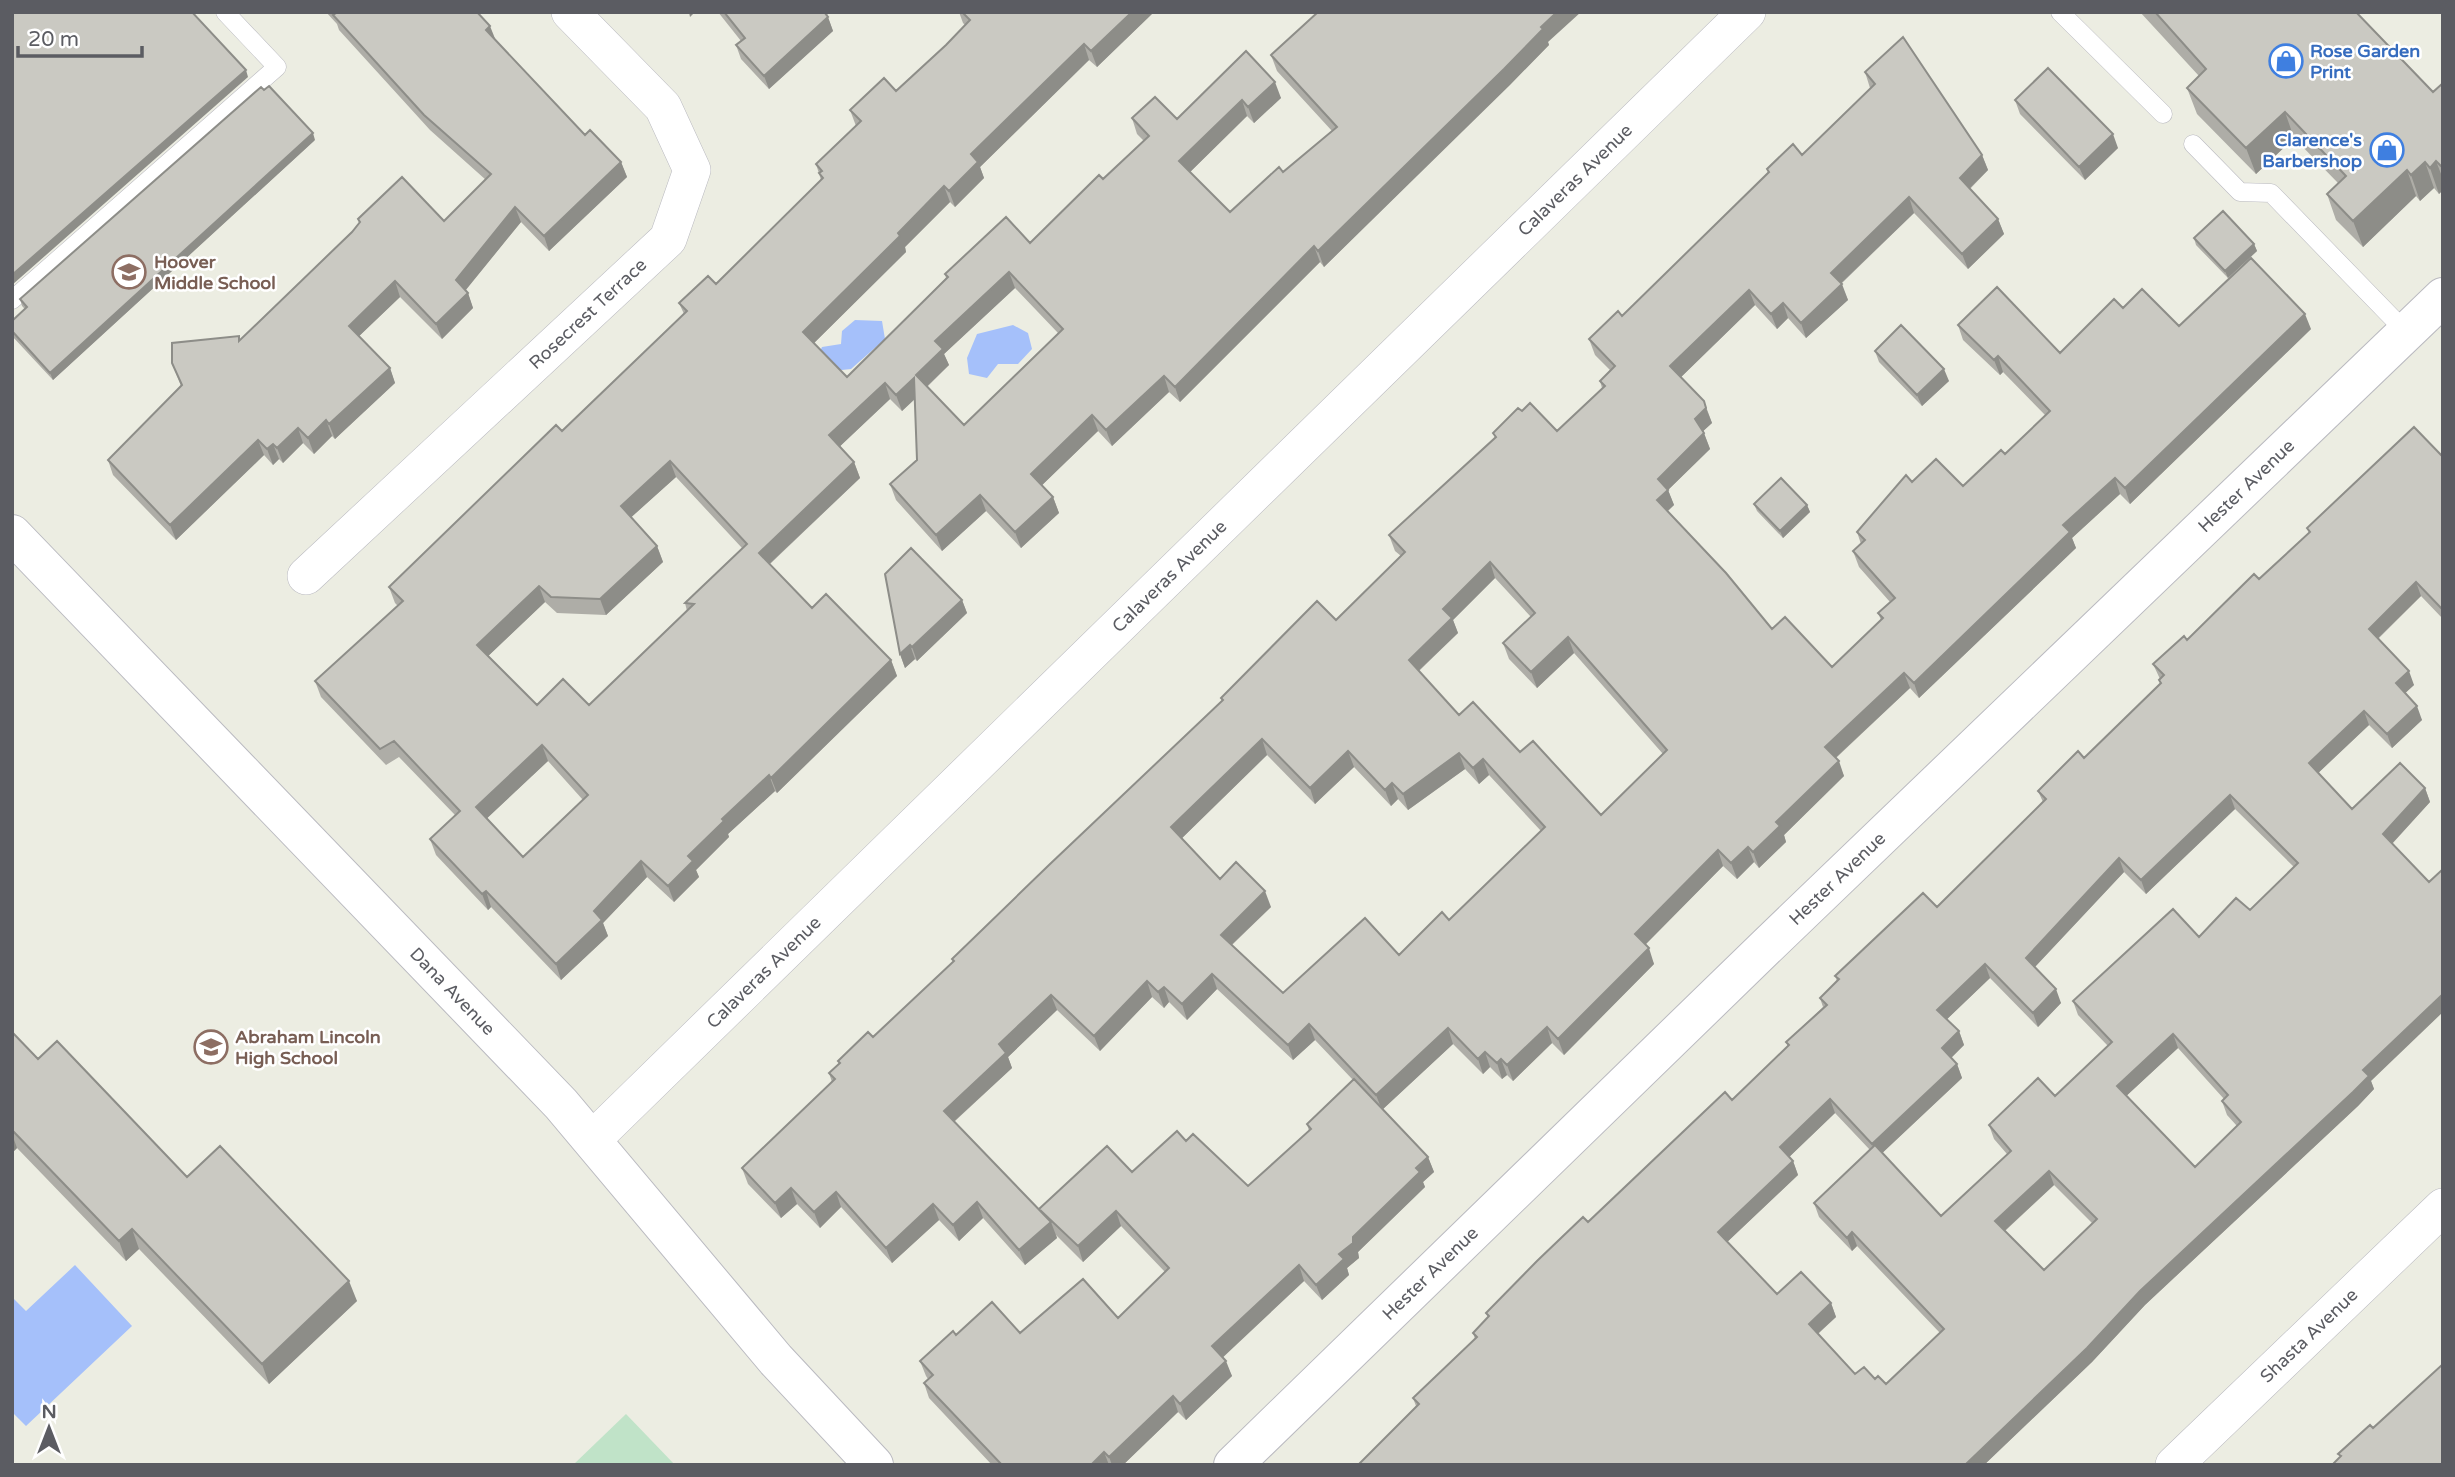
<svg xmlns="http://www.w3.org/2000/svg" width="2455" height="1477" font-family="'Varela Round',sans-serif">
	<rect width="100%" height="100%" fill="#ecede2"/>
	<path fill="#c0e3c8" d="M626,1414L675,1465H573Z"/>
	<path fill="#a5c0fa" d="M855,320L882,321L885,339L851,369L832,371L816,360L822,347L841,344L842,331Z
		M1013,325L1028,333L1032,349L1018,364H998L987,378L969,374L967,358L977,334Z
		M75,1265L132,1326L26,1426L12,1412V1297L26,1311Z"/>
	<g fill="none" stroke-linecap="round" stroke-linejoin="round">
		<defs>
			<path id="service" d="M2060,12L2163,114
				M2193,144L2240,192L2271,193L2406,332
				M12,300L277,67L225,12"/>
			<g id="minor">
				<path id="s1" d="M306,576L668,239L692,170L663,107L570,12"/>
				<path id="s2" d="M592,1140L1747,12"/>
				<path id="s3" d="M2174,1465L2443,1207"/>
			</g>
			<g id="tertiary">
				<path id="s4" d="M12,534L561,1104L776,1360L874,1465"/>
				<path id="s5" d="M1233,1465L1767,946L2443,297"/>
			</g>
		</defs>
		<use href="#service" stroke="#babac0" stroke-width="19"/>
		<use href="#minor" stroke="#babac0" stroke-width="38"/>
		<use href="#tertiary" stroke="#babac0" stroke-width="40"/>
		<use href="#service" stroke="#fff" stroke-width="18"/>
		<use href="#minor" stroke="#fff" stroke-width="37"/>
		<use href="#tertiary" stroke="#fff" stroke-width="38"/>
	</g>
	<path fill="#aeada7" fill-rule="evenodd" d="M326,12H477L496,41L585,135L621,162L627,177L549,251L521,222L465,290L468,293L473,308L442,339L400,297L359,336L390,368L395,383L335,439L332,436L314,454L303,443L283,463L279,459L273,465L264,455L176,540L113,475L108,460L181,386L172,363L240,340L352,232L359,223L358,219L444,221L486,180L430,130L339,30L337,24Z
		M718,12H830L827,15L833,31L769,89L741,59L736,45L741,41Z
		M959,12H1154L1097,67L1089,60L980,167L984,178L955,207L950,202L905,247L906,252L814,343L847,377L946,278L945,274L1030,243L1103,179L1144,141L1137,134L1132,118L1177,119L1246,51L1281,98L1254,123L1247,116L1190,172L1230,212L1283,172L1332,131L1277,71L1271,55L1548,42L1549,45L1324,267L1320,262L1180,402L1169,392L1112,446L1098,431L1042,485L1053,497L1059,513L1021,548L986,511L942,551L896,500L890,484L917,460L915,399L902,411L890,399L839,447L854,462L860,478L769,565L812,608L891,660L897,676L777,793L775,791L728,834L729,837L696,870L699,877L674,902L647,877L603,923L608,936L561,980L491,907L488,910L436,855L430,839L455,815L399,757L386,765L321,697L315,681L398,606L395,603L389,587L562,431L684,314L679,303L716,284L821,180L816,164L856,126L850,110L896,91L946,45L965,25L963,23ZM1015,288L1058,333L964,425L927,387L949,365L944,354ZM676,477L742,548L685,603L687,611L589,705H537L488,656L545,602L557,613L606,615L663,562L657,546L631,517ZM548,761L583,800L523,857L487,818Z
		M2140,12H2356L2433,92L2443,83V190L2439,194L2434,188L2420,201L2416,196L2363,247L2336,220L2327,194L2338,183L2294,138L2256,174L2197,114L2187,88L2199,76Z
		M1865,72L1982,155L1988,170L1970,189L1998,219L2004,234L1968,269L1914,213L1841,284L1848,300L1806,338L1788,318L1777,329L1755,305L1681,377L1704,401L1712,423L1703,431L1710,449L1668,490L1674,505L1668,511L1772,629L1832,667L1881,620L1878,613L1890,602L1859,567L1853,551L1861,544L1857,532L1912,482L1963,486L2005,454L2046,416L2003,372L2000,375L1963,340L1958,325L2060,353L2123,308L2179,326L2311,329L2130,504L2120,494L2072,538L2076,548L1919,698L1910,688L1836,758L1844,776L1784,835L1786,842L1759,868L1754,862L1737,879L1723,866L1645,945L1654,964L1564,1055L1552,1043L1513,1081L1507,1075L1502,1079L1490,1067L1483,1074L1453,1044L1383,1109L1428,1157L1434,1172L1423,1182L1425,1187L1358,1252L1359,1258L1347,1268L1349,1275L1322,1300L1304,1281L1222,1357L1232,1376L1186,1420L1178,1412L1123,1465H992L929,1398L924,1383L928,1379L926,1376L920,1361L956,1335L1020,1333L1118,1318L1165,1272L1121,1226L1083,1262L1056,1235L1057,1238L1025,1265L983,1218L959,1241L939,1220L892,1263L841,1207L820,1228L797,1204L781,1218L748,1184L742,1168L832,1082L829,1073L839,1063L838,1061L873,1037L953,962L952,959L1222,701L1221,698L1336,620L1401,556L1395,551L1389,535L1495,438L1493,433L1522,411L1557,431L1602,388L1600,381L1610,370L1595,355L1589,339L1622,316L1768,173L1767,169L1802,155L1870,88ZM1495,578L1531,617L1503,643L1509,659L1537,688L1574,653L1663,754L1601,815L1520,752L1459,715L1419,671L1458,633L1453,620ZM1267,755L1315,804L1354,767L1391,806L1398,799L1408,810L1465,769L1479,784L1489,775L1541,831L1449,920L1399,955L1283,993L1232,945L1271,907L1220,879L1182,838ZM1217,989L1293,1060L1315,1040L1353,1080L1307,1124L1309,1131L1248,1186L1186,1141L1132,1172L1040,1211L954,1122L1012,1068L1008,1057L1057,1010L1100,1051L1152,997L1164,1008L1169,1002L1187,1020Z
		M2015,100L2118,148L2085,180L2020,114Z
		M315,140L53,380L12,336V321L25,309L22,306L20,299Z
		M2194,238L2254,244L2257,251L2228,278L2196,245Z
		M1875,351L1949,381L1922,406L1879,362Z
		M2443,457V619L2421,596L2378,639L2414,685L2405,693L2422,720L2392,748L2369,725L2318,773L2352,809L2425,788L2430,802L2392,844L2371,1081L2374,1089L2358,1106L2145,1305L2092,1362L1984,1465H1358L1416,1406L1413,1398L1475,1339L1473,1333L1488,1318L1486,1313L1588,1222L1732,1100L1788,1047L1786,1042L1823,1007L1820,998L1837,981L1835,976L1937,907L2043,802L2038,791L2084,758L2160,684L2159,680L2160,679L2153,664L2187,640L2259,579L2309,533L2307,528ZM2235,809L2294,867L2250,910L2199,937L2073,1001L2078,1015L2108,1046L2055,1096L1989,1125L1994,1139L2007,1154L1941,1216L1882,1153L1962,1078L1957,1064L1951,1058L1964,1045L1959,1031L1947,1019L1990,978L2038,1027L2061,1003L2035,967L2124,872L2146,894ZM2178,1048L2224,1099L2222,1101L2227,1115L2237,1126L2195,1167L2126,1096ZM1835,1113L1870,1150L1814,1203L1819,1217L1852,1251L1857,1246L1940,1333L1886,1384L1875,1379L1855,1374L1818,1334L1836,1317L1831,1303L1777,1294L1727,1242L1798,1175L1793,1161L1789,1157ZM2054,1185L2092,1223L2044,1270L2005,1231Z
		M1754,504L1807,505L1810,512L1783,538L1757,511Z
		M962,600L967,613L917,661L915,659L905,668L900,654Z
		M12,1032L38,1059L187,1177L357,1301L269,1384L139,1249L126,1261L17,1148L12,1153Z"/>
	<path fill="#8d8d88" d="M689,12H695L690,17Z
		M1132,12H1154L1097,67L1091,51Z
		M1557,12H1581L1548,42L1549,45L1510,85L1324,267L1318,251L1541,27Z
		M828,17L833,31L769,89L764,76Z
		M490,26L496,41L486,30Z
		M1084,44L1089,60L980,167L984,178L955,207L949,191L971,154Z
		M246,70L248,77L12,285V275Z
		M1275,82L1281,98L1254,123L1248,107Z
		M1242,100L1247,116L1185,177L1179,161Z
		M2285,112L2294,138L2256,174L2246,148Z
		M313,133L315,140L53,380L50,373Z
		M2113,134L2118,148L2085,180L2079,167Z
		M1982,155L1988,170L1965,193L1960,178Z
		M2436,161L2443,179V190L2439,194L2430,168Z
		M621,162L627,177L549,251L544,236Z
		M2425,162L2434,188L2420,201L2411,175Z
		M2407,170L2416,196L2363,247L2353,221Z
		M944,186L950,202L905,247L906,252L809,348L803,332L898,233Z
		M1909,197L1914,213L1836,288L1831,273Z
		M515,207L521,222L461,296L456,280Z
		M1998,219L2004,234L1968,269L1962,254Z
		M2254,244L2257,251L2228,278L2225,271Z
		M1314,246L1320,262L1180,402L1175,387Z
		M1009,272L1015,288L944,354L949,365L922,391L916,375L935,341Z
		M395,281L400,297L354,341L349,326Z
		M1842,284L1848,300L1806,338L1801,323Z
		M1749,290L1755,305L1676,382L1670,366Z
		M468,293L473,308L442,339L436,324Z
		M1783,303L1788,318L1777,329L1771,314Z
		M2305,314L2311,329L2130,504L2125,488Z
		M1998,356L2003,372L2000,375L1994,360Z
		M390,368L395,383L335,439L329,424Z
		M1944,369L1949,381L1922,406L1917,395Z
		M1164,376L1169,392L1112,446L1106,430Z
		M914,378L920,394L902,411L896,395Z
		M885,383L890,399L835,451L829,435Z
		M1706,408L1712,423L1700,434L1695,419Z
		M1092,415L1098,431L1037,490L1031,474Z
		M326,420L332,436L314,454L308,438Z
		M298,428L303,443L283,463L277,448Z
		M1704,433L1710,449L1668,490L1674,505L1663,515L1657,500L1658,479Z
		M258,440L264,455L176,540L170,525Z
		M273,444L279,459L273,465L267,449Z
		M670,461L676,477L626,522L621,506Z
		M854,462L860,478L764,569L759,553Z
		M2115,478L2120,494L2072,538L2076,548L1919,698L1914,683L2063,525Z
		M980,495L986,511L942,551L936,535Z
		M1053,497L1059,513L1021,548L1015,532Z
		M1807,505L1810,512L1783,538L1780,531Z
		M657,546L663,562L606,615L600,599Z
		M1490,562L1495,578L1453,620L1458,633L1414,675L1409,660L1443,609Z
		M2416,582L2421,596L2373,643L2369,629Z
		M539,586L545,602L483,661L477,645Z
		M962,600L967,613L917,661L912,647Z
		M1568,637L1574,653L1537,688L1531,672Z
		M910,645L915,659L905,668L900,654Z
		M891,660L897,676L777,793L771,778Z
		M2409,671L2414,685L2401,697L2396,683Z
		M1904,673L1910,688L1831,762L1825,747Z
		M2417,706L2422,720L2392,748L2387,734Z
		M2364,711L2369,725L2314,777L2309,763Z
		M1262,739L1267,755L1177,843L1171,827Z
		M542,745L548,761L482,823L476,807Z
		M1348,751L1354,767L1315,804L1310,788Z
		M1459,753L1465,769L1408,810L1403,794Z
		M1483,759L1489,775L1479,784L1473,768Z
		M1839,761L1844,776L1784,835L1786,842L1759,868L1753,852L1776,822Z
		M769,775L775,791L728,834L729,837L696,870L699,877L674,902L668,886L688,856L722,819Z
		M1392,783L1398,799L1391,806L1385,790Z
		M2425,788L2430,802L2388,848L2383,834Z
		M2230,795L2235,809L2146,894L2141,880Z
		M1748,847L1754,862L1737,879L1731,863Z
		M1718,850L1723,866L1641,949L1635,934Z
		M2119,858L2124,872L2031,971L2026,958Z
		M641,861L647,877L603,923L608,936L561,980L556,964L594,911Z
		M486,891L491,907L488,910L482,894Z
		M1265,891L1271,907L1226,950L1221,935Z
		M1649,948L1654,964L1564,1055L1558,1039Z
		M1985,964L1990,978L1942,1024L1937,1010Z
		M1212,974L1217,989L1187,1020L1182,1004Z
		M1147,981L1152,997L1100,1051L1094,1036Z
		M1164,987L1169,1002L1164,1008L1158,992Z
		M2056,989L2061,1003L2038,1027L2033,1013Z
		M2443,994V1012L2371,1081L2374,1089L2358,1106L2145,1305L2092,1362L1984,1465H1965L2363,1070Z
		M1051,995L1057,1010L1008,1057L1012,1068L949,1126L944,1111L999,1044Z
		M1309,1024L1315,1040L1293,1060L1288,1045Z
		M1547,1027L1552,1043L1513,1081L1507,1065Z
		M1448,1028L1453,1044L1382,1110L1376,1095Z
		M1959,1031L1964,1045L1947,1062L1942,1048Z
		M2173,1034L2178,1048L2122,1100L2117,1086Z
		M1485,1052L1490,1067L1483,1074L1478,1059Z
		M1501,1059L1507,1075L1502,1079L1497,1063Z
		M1957,1064L1962,1078L1877,1158L1872,1144Z
		M1830,1099L1835,1113L1785,1161L1780,1147Z
		M12,1134L17,1148L12,1153Z
		M1428,1157L1434,1172L1423,1182L1425,1187L1358,1252L1359,1258L1347,1268L1349,1275L1322,1300L1316,1285L1353,1237Z
		M1793,1161L1798,1175L1723,1246L1718,1232Z
		M2049,1171L2054,1185L2000,1235L1995,1221Z
		M791,1188L797,1204L781,1218L775,1203Z
		M836,1192L841,1207L820,1228L814,1212Z
		M977,1202L983,1218L959,1241L953,1225Z
		M933,1204L939,1220L892,1263L886,1248Z
		M1116,1211L1121,1226L1083,1262L1078,1246Z
		M1051,1222L1057,1238L1025,1265L1019,1250Z
		M132,1229L139,1249L126,1261L119,1241Z
		M1852,1232L1857,1246L1852,1251L1847,1238Z
		M1299,1265L1304,1281L1218,1362L1212,1346Z
		M349,1281L357,1301L269,1384L262,1364Z
		M1831,1303L1836,1317L1814,1337L1809,1324Z
		M1226,1361L1232,1376L1186,1420L1180,1404Z
		M1173,1396L1178,1412L1123,1465H1112L1109,1457Z
		M1104,1452L1109,1465H1091Z"/>
	<path fill="#cac9c2" stroke="#8d8d88" stroke-width="2" fill-rule="evenodd" d="M12,12H187L188,13L192,12L246,70L12,275Z
		M334,12H477L490,26L486,30L585,135L590,130L621,162L544,236L515,207L456,280L468,293L436,324L395,281L349,326L390,368L329,424L326,420L308,438L298,428L277,448L273,444L267,449L258,440L170,525L108,460L182,385L172,363V343L239,336V341L352,232L360,222L358,219L402,177L444,221L491,174L424,115L333,15L336,13Z
		M724,12H824L828,17L764,76L736,45L745,38Z
		M962,12H1132L1091,51L1084,44L971,154L978,162L949,191L944,186L898,233L900,236L803,332L847,377L948,277L945,274L1006,217L1030,243L1099,175L1103,179L1149,136L1132,118L1155,97L1177,119L1246,51L1275,82L1248,107L1242,100L1179,161L1230,212L1279,167L1283,172L1337,127L1271,55L1318,12H1557L1541,27L1543,29L1504,69L1318,251L1314,246L1175,387L1164,376L1106,430L1092,415L1031,474L1053,497L1015,532L980,495L936,535L890,484L917,460L914,378L896,395L885,383L829,435L854,462L759,553L812,608L826,594L891,660L771,778L769,775L722,819L724,821L688,856L693,861L668,886L641,861L594,911L602,920L556,964L486,891L482,894L430,839L460,811L394,741L380,749L315,681L403,601L389,587L556,425L562,431L687,311L679,303L708,276L716,284L823,178L819,173L822,171L816,164L861,121L850,110L884,78L896,91L946,45L970,20ZM1009,272L1063,329L964,425L916,375L943,349L935,341ZM670,461L747,544L685,603L694,604L589,705L563,679L537,705L477,645L539,586L551,597L600,599L657,546L621,506ZM542,745L588,795L523,857L476,807Z
		M2155,12H2356L2433,92L2443,83V168L2436,161L2430,168L2425,162L2411,175L2407,170L2353,221L2327,194L2346,176L2285,112L2246,148L2187,88L2206,69Z
		M1903,37L1982,155L1960,178L1998,219L1962,254L1909,197L1831,273L1842,284L1801,323L1783,303L1771,314L1749,290L1670,366L1704,401L1706,408L1695,419L1704,433L1658,479L1668,490L1657,500L1726,573L1772,629L1785,617L1832,667L1883,618L1878,613L1895,598L1853,551L1865,540L1857,532L1906,475L1912,482L1936,459L1963,486L2001,450L2005,454L2050,411L1998,356L1994,360L1958,325L1997,287L2060,353L2114,299L2123,308L2142,289L2179,326L2251,258L2305,314L2125,488L2115,478L2063,525L2070,532L1914,683L1904,673L1825,747L1839,761L1776,822L1780,826L1753,852L1748,847L1731,863L1718,850L1635,934L1649,948L1558,1039L1547,1027L1507,1065L1501,1059L1497,1063L1485,1052L1478,1059L1448,1028L1376,1095L1309,1024L1288,1045L1212,974L1182,1004L1164,987L1158,992L1147,981L1094,1036L1051,995L999,1044L1006,1053L944,1111L1051,1222L1019,1250L977,1202L953,1225L933,1204L886,1248L836,1192L814,1212L791,1188L775,1203L742,1168L835,1079L829,1073L840,1063L838,1061L868,1032L873,1037L954,961L952,959L1049,865L1223,700L1221,698L1317,601L1336,620L1405,552L1389,535L1496,437L1493,433L1518,408L1522,411L1530,403L1557,431L1605,386L1600,381L1615,366L1589,339L1618,311L1622,316L1769,172L1767,169L1793,144L1802,155L1875,84L1865,72ZM1490,562L1535,613L1503,643L1531,672L1568,637L1667,750L1601,815L1533,741L1520,752L1473,702L1459,715L1409,660L1452,618L1443,609ZM1262,739L1310,788L1348,751L1385,790L1392,783L1403,794L1459,753L1473,768L1483,759L1545,827L1449,920L1442,912L1399,955L1365,918L1283,993L1221,935L1265,891L1236,862L1220,879L1171,827Z
		M2048,68L2113,134L2079,167L2015,100Z
		M269,86L313,133L50,373L12,331V321L27,307L20,299L261,87L264,90Z
		M2223,211L2254,244L2225,271L2194,238Z
		M1901,325L1944,369L1917,395L1875,351Z
		M2414,427L2443,457V610L2416,582L2369,629L2409,671L2396,683L2417,706L2387,734L2364,711L2309,763L2352,809L2400,763L2425,788L2383,834L2429,882L2443,869V994L2363,1070L2369,1076L2353,1092L2140,1291L2087,1348L1965,1465H1358L1419,1404L1413,1398L1477,1337L1473,1333L1489,1316L1486,1313L1537,1261L1583,1217L1588,1222L1725,1092L1732,1100L1789,1045L1786,1042L1827,1005L1820,998L1839,979L1835,976L1923,893L1937,907L2046,799L2038,791L2078,751L2084,758L2161,683L2159,680L2164,675L2153,664L2184,636L2187,640L2254,574L2259,579L2310,532L2307,528ZM2230,795L2298,863L2250,910L2236,898L2199,937L2173,909L2073,1001L2112,1042L2055,1096L2038,1078L1989,1125L2011,1151L1941,1216L1875,1145L1814,1203L1847,1238L1852,1232L1944,1329L1886,1384L1878,1376L1875,1379L1864,1367L1855,1374L1809,1324L1831,1303L1801,1272L1777,1294L1718,1232L1793,1161L1780,1147L1830,1099L1872,1144L1957,1064L1942,1048L1959,1031L1937,1010L1985,964L2033,1013L2056,989L2026,958L2119,858L2141,880ZM2173,1034L2228,1095L2222,1101L2241,1122L2195,1167L2117,1086ZM2049,1171L2097,1219L2044,1270L1995,1221Z
		M1781,478L1807,505L1780,531L1754,504Z
		M911,548L962,600L912,647L910,645L900,654L885,574Z
		M12,1032L38,1059L57,1041L187,1177L220,1146L349,1281L262,1364L132,1229L119,1241L12,1130Z
		M1354,1079L1428,1157L1416,1168L1420,1172L1353,1237V1243L1339,1254L1344,1259L1316,1285L1299,1265L1212,1346L1226,1361L1180,1404L1173,1396L1109,1457L1104,1452L1091,1465H1002L924,1383L933,1375L920,1361L953,1331L956,1335L992,1302L1020,1333L1083,1279L1118,1318L1169,1268L1116,1211L1078,1246L1039,1209L1107,1146L1132,1172L1177,1131L1186,1141L1193,1134L1248,1186L1311,1129L1307,1124Z
		M2443,1364V1465H2332L2341,1456L2338,1454L2370,1425L2373,1428Z"/>
	<defs>
		<symbol id="shop-ring" viewBox="-11 -11 22 22"><circle r="9.5" fill="#fff" stroke="#3f7fe0" stroke-width="1.5"/><path d="M-5-2.5h2.3a2.7 3.5 0 0 1 5.4 0H5L5.5 6h-11ZM-1.5-2.5h3a1.5 2.3 0 0 0-3 0Z" fill="#3f7fe0"/></symbol>
		<symbol id="school-ring" viewBox="-11 -11 22 22"><circle r="9.5" fill="#fff" stroke="#8d6e63" stroke-width="1.5"/><path d="M0-5L7-2L0 1L-7-2ZM-4 1L0 2.5L4 1V4Q0 6-4 4Z" fill="#8d6e63"/></symbol>
	</defs>
	<g fill-rule="evenodd">
		<use href="#shop-ring" x="2267" y="42" width="38" height="38"/>
		<use href="#shop-ring" x="2368" y="131" width="38" height="38"/>
		<use href="#school-ring" x="110" y="253" width="38" height="38"/>
		<use href="#school-ring" x="192" y="1028" width="38" height="38"/>
	</g>
	<g text-anchor="middle" stroke-width="5" stroke-linejoin="round" paint-order="stroke">
		<g font-size="18" font-weight="bold" fill="#366cbe" stroke="#fff" text-anchor="start">
			<text x="2310" y="57">Rose Garden<tspan x="2310" dy="21">Print</tspan></text>
			<text x="2362" y="146" text-anchor="end">Clarence's<tspan x="2362" dy="21">Barbershop</tspan></text>
		</g>
		<g font-size="18" fill="#5b5c62" stroke="#fff">
			<text dy="6" stroke="none"><textPath href="#s2" startOffset="1374">Calaveras Avenue</textPath></text>
			<text dy="6" stroke="none"><textPath href="#s1" startOffset="385">Rosecrest Terrace</textPath></text>
			<text dy="6" stroke="none"><textPath href="#s5" startOffset="1409">Hester Avenue</textPath></text>
			<text dy="6" stroke="none"><textPath href="#s2" startOffset="807">Calaveras Avenue</textPath></text>
			<text dy="6" stroke="none"><textPath href="#s5" startOffset="842">Hester Avenue</textPath></text>
			<text dy="6" stroke="none"><textPath href="#s2" startOffset="240">Calaveras Avenue</textPath></text>
			<text dy="6" stroke="none"><textPath href="#s4" startOffset="635">Dana Avenue</textPath></text>
			<text dy="6" stroke="none"><textPath href="#s5" startOffset="275">Hester Avenue</textPath></text>
			<text dy="6" stroke="none"><textPath href="#s3" startOffset="187">Shasta Avenue</textPath></text>
		</g>
		<g font-size="18" font-weight="bold" fill="#785e54" stroke="#fff" text-anchor="start">
			<text x="154" y="268">Hoover<tspan x="154" dy="21">Middle School</tspan></text>
			<text x="235" y="1043">Abraham Lincoln<tspan x="235" dy="21">High School</tspan></text>
		</g>
	</g>
	<rect width="2455" height="1477" fill="none" stroke="#5b5c62" stroke-width="28"/>
	<g transform="translate(49 1428)" stroke="#ffffff" stroke-width="5" paint-order="stroke">
	<path d="M0-5L12 26L0 18L-12 26Z" fill="#5b5c62"/>
	<text y="-10" font-size="19" font-weight="bold" text-anchor="middle" fill="#5b5c62">N</text>
	</g>
	<path d="M18 46v10h124v-10" fill="none" stroke="#5b5c62" stroke-width="3.5"/>
	<text x="28" y="46" font-size="21" fill="#5b5c62" stroke="#ffffff" stroke-width="5" paint-order="stroke">20 m</text>
</svg>
